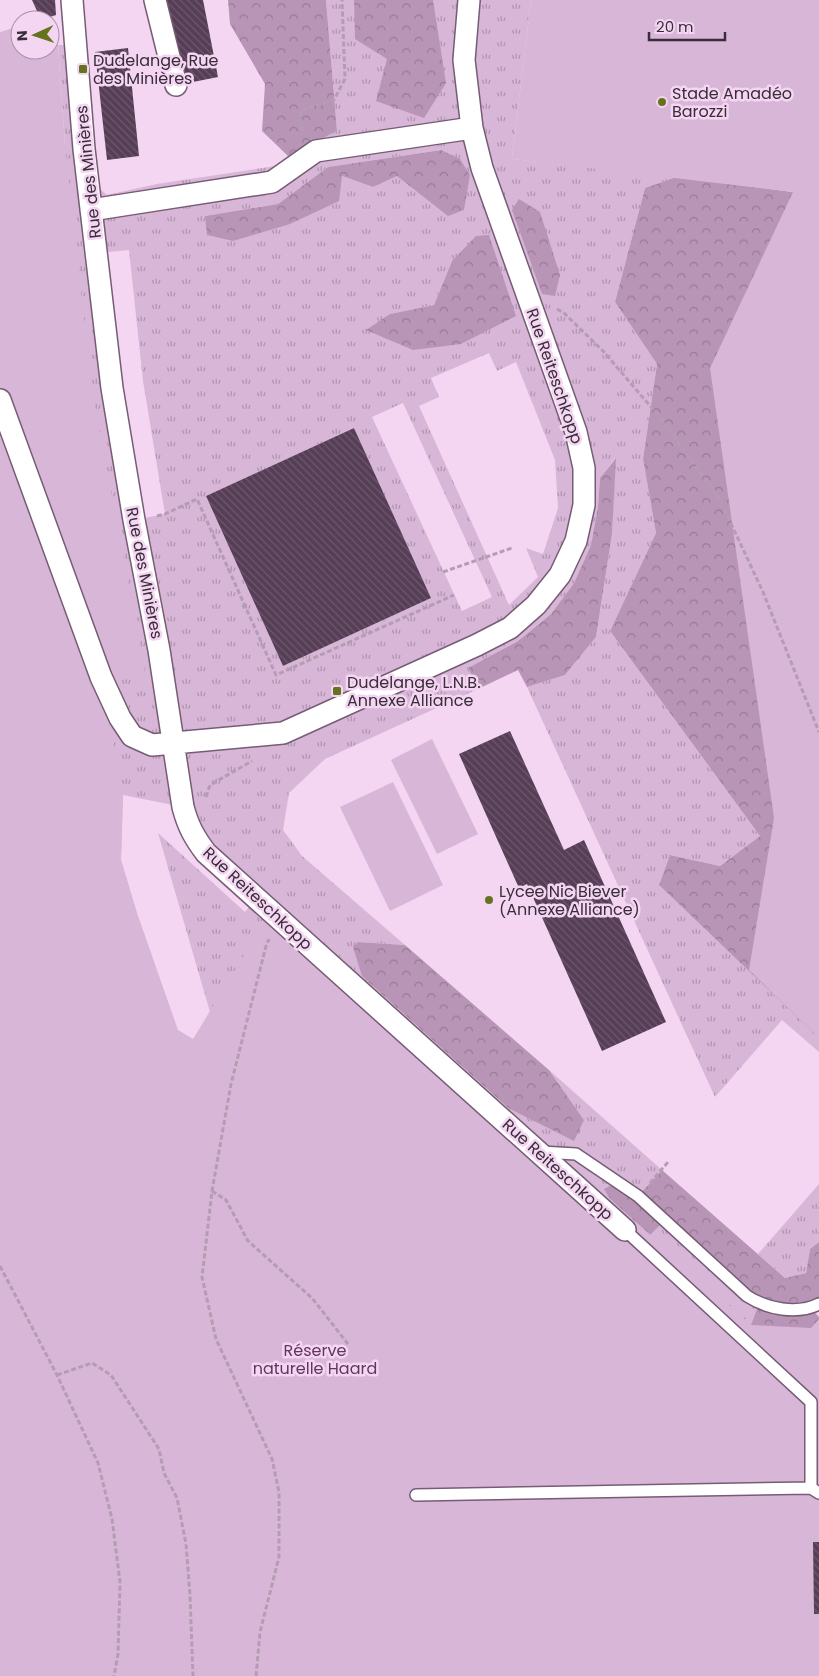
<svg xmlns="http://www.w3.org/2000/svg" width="819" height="1676" font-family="Poppins,sans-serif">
	<defs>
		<pattern id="grass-tufts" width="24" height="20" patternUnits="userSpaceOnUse" patternTransform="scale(1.25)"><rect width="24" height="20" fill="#d8b6d7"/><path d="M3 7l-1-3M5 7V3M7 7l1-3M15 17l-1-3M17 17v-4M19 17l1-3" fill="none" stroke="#b094af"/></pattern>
		<pattern id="forest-crowns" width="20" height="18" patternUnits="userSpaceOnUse" patternTransform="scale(1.25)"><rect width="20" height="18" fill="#b895b6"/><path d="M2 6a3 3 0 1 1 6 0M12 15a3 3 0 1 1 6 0" fill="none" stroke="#977a95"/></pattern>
		<pattern id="building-back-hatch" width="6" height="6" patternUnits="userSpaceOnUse" patternTransform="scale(1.25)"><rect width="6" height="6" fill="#563e56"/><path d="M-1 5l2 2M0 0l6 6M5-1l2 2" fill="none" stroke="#6c586c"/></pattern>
	</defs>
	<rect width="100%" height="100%" fill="#f4d6f2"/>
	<path fill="url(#grass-tufts)" fill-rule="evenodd" d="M326,0H531L512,159L676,177L645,188L615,302L657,364L643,459L656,533L610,631L760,836L720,866L670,855L659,885L819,1038V1052L782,1020L715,1097L527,687L565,675L596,637L612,534L615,458L600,478L598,506L591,545L574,583L551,614L518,641L468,668L478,689L325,759L289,793L283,830L302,856L405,945L358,942L584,1120L549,1070L662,1170L638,1196L759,1304L792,1362L265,923L210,1012L158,833L245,912L257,898L206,853L183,807L123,795L121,860L136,910L290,1624L0,381L50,338L65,144L58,45H77L88,178L107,195L157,184L275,166L288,156L337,131ZM441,150L396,176L373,187L342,176L233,241L205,216L278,204L328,167ZM129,250L143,381L165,514L134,520L97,253ZM452,261L461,344L390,314L434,305ZM489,353L497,371L516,362L555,460L558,508L543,554L526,548L538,577L509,605L419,406L439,397L431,378ZM403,403L492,597L462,611L372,417ZM354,428L431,598L283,666L206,496Z
		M819,1184V1242L810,1249L806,1273L785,1278L758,1254Z"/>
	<path fill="url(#forest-crowns)" d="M228,0H326L337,131L288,156L262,131L265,84L230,24Z
		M354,0H433L446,83L424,118L376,101L387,59L355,39Z
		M819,45V1038L659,885L670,855L720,866L760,836L610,631L656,533L643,459L657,364L615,302L645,188L676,177L793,192Z
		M441,150L460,159L470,175L464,210L448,216L397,176L373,187L342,176L339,201L290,224L233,241L207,235L205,216L278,204L328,167Z
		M519,199L540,212L560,275L555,296L542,294L512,210Z
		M489,235L516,316L461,344L413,350L366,330L390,314L434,305L452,261L476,236Z
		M616,458L612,534L596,637L565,675L527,687L518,670L478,689L468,668L518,641L551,614L574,583L591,545L598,506L600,478Z
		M358,942L405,945L549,1070L584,1120L574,1141L508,1108L362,976L353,947Z
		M662,1170L785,1278L806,1273L810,1249L819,1242V1304L811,1308L819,1317V1339L751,1325L759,1304L664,1221L650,1235L610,1199L604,1189L617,1182L638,1196Z"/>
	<path fill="#d8b6d7" d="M531,0H819V1038L749,970L774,818L710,368L793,192L512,159Z
		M20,26V50H50V39L58,45L65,144L92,390L145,670L133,680L101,677L123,795L121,860L136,910L178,1030L193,1039L277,901L751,1325L811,1328L819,1319V1676H0V32Z
		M432,739L478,834L437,854L391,760Z
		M393,782L443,885L390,911L340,807Z"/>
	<path fill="url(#building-back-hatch)" d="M32,0H55L56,15L41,20Z
		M165,0H203L218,77L183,84Z
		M128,48L139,156L107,160L95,52Z
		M354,428L431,598L283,666L206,496Z
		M510,731L564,850L584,840L666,1022L602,1051L527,884L519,888L459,754Z
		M813,1542H819V1614H814Z"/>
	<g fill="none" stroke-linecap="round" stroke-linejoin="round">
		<defs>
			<path id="service" d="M541,1152L576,1154L638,1196L747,1296C767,1309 797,1315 819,1304
				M625,1230L811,1402V1488L819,1493
				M416,1495L811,1488"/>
			<path id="minor" d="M72,0L84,149L112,388L134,520L159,650L183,807C188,826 194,837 206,853L625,1230
				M155,0L176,85
				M91,210L272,182L316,151L472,128
				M0,400L101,677L120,718L132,736L152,745L283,733L477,645L510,628L536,605L560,575L576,541L584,505V468L576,432L482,168L472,128L464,60L469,0"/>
		</defs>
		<use href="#service" stroke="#765c75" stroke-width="14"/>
		<use href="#minor" stroke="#765c75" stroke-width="24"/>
		<path stroke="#b49db3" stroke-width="3" stroke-dasharray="5 2.5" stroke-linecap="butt" d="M303,131L301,127L300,111L334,100L345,79L342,0
			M557,309L564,313L604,352L663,421L720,500L763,592L819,732
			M157,516L165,514L197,499L276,675L454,595
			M443,572L512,548
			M206,797L210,785L252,761
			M650,1183L668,1162
			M212,1191L226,1200L248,1241L312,1298L348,1344
			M0,1266L57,1375L98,1463L112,1519L120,1582L118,1654L114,1676
			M57,1375L92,1363L111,1375L159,1449L164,1473L177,1498L186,1544L190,1595L193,1676
			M256,1676L260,1632L279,1557V1492L272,1459L216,1339L202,1277L212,1191L231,1084L266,946L269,939"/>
		<use href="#service" stroke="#fff" stroke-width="11"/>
		<use href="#minor" stroke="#fff" stroke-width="21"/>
	</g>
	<g fill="#66731e" stroke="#f4d6f2" stroke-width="2">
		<rect x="78" y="64" width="10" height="10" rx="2.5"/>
		<circle cx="662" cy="102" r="5"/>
		<rect x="332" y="686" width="10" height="10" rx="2.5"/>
		<circle cx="489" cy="900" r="5"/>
	</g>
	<g text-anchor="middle" stroke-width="5" stroke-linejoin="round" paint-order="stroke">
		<g font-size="16" fill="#382d38" stroke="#f4d6f2" text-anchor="start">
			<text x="93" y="66">Dudelange, Rue<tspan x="93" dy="18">des Minières</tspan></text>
			<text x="672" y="99">Stade Amadéo<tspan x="672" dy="18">Barozzi</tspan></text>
			<text x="347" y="688">Dudelange, L.N.B.<tspan x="347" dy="18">Annexe Alliance</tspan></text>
			<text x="499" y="897">Lycee Nic Biever<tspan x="499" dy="18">(Annexe Alliance)</tspan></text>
		</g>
		<g font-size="16" fill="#382d38" stroke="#f4d6f2">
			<text transform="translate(88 172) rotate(-96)" y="6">Rue des Minières</text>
			<text transform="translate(555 376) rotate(71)" y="6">Rue Reiteschkopp</text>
			<text transform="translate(145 573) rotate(79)" y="6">Rue des Minières</text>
			<text transform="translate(258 898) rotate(43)" y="6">Rue Reiteschkopp</text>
			<text transform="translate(558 1169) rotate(42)" y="6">Rue Reiteschkopp</text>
		</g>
		<g font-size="16" fill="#613461" stroke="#f4d6f2">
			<text x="315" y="1356">Réserve<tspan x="315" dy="18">naturelle Haard</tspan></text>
		</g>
	</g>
	<g transform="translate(35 35) rotate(267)"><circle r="24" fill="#f4d6f2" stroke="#a992a8"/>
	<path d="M0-4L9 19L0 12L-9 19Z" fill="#66731e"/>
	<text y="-8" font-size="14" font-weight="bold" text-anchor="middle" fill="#382d38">N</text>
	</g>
	<path d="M649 32v8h76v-8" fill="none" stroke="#382d38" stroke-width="2.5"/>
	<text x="656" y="32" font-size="15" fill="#382d38" stroke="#f4d6f2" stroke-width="4" paint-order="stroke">20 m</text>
</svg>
